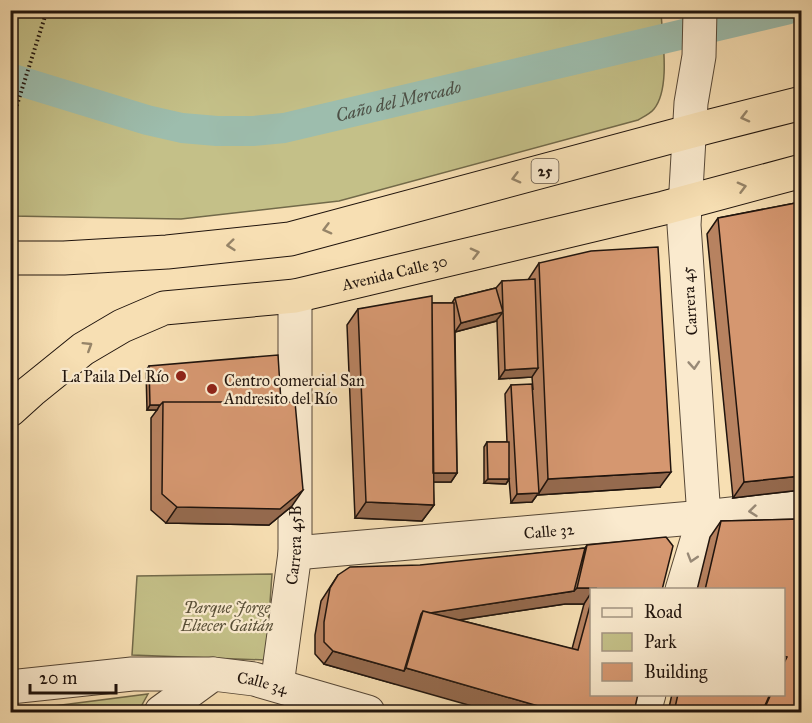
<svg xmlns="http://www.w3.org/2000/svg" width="812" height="723" font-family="'IM FELL Great Primer',serif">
	<rect width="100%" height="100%" fill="#f7dfb3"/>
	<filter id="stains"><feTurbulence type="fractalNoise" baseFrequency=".00333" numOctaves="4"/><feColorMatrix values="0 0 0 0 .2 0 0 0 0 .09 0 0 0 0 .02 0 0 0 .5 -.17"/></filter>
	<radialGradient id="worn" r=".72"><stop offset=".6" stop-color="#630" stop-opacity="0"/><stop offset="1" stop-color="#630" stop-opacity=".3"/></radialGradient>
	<path fill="#c4c088" stroke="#726a4a" stroke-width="1.5" d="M11,10L661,11C662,37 671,88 654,109C650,114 643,117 638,120L339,201L181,219L11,216Z
		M272,574L266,660L132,655L137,576Z
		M148,694L138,712H11V708L30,709Z"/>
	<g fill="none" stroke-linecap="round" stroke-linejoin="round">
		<path stroke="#9dbdad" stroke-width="30" id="s1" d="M10,78L147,120L182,128L217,131H253L284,128L786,10"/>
		<defs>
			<g id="minor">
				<path id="s2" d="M295,553L704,517L802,506"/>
				<path d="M682,590L704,517L684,225L691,103L699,56L700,10"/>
				<path id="s3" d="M277,685L295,553V296"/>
				<path id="s4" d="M10,687L132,674H213L254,679L368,712"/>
				<path d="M161,712L213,674"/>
				<path d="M644,712L649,694"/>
			</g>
			<g id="highway">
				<path d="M10,258H64L167,252L290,239L707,127L802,103"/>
				<path id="s5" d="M10,410L31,391L83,349L122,326L164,308L295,296L664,208L802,171"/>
			</g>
		</defs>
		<use href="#minor" stroke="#564736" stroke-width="35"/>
		<use href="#highway" stroke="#20140d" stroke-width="35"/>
		<path stroke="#20140d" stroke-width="4" stroke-dasharray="1.5 3" stroke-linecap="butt" d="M10,127L47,10"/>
		<use href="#minor" stroke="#faeace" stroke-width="33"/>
		<use href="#highway" stroke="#f7dfb3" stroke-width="33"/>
	</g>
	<path fill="#b78260" stroke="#20140d" stroke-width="1.5" fill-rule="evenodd" d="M801,202V490L733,498L707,234L718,218Z
		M539,263L660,487L537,495L532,502L511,503L509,479L506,484L484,483V447L487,442H507L505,394L511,385L533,389L532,377L499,379L497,321L455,332L457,473L451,482H433L434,505L422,521L355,518L347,325L358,309L432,303H452L455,298L496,288L502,281L528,280Z
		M149,366L281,402L292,506L269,525L166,523L151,510V418L157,410H147L146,370Z
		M801,519V616L798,625L801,626V712H668L672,694H783V590H697L710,537L721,521Z
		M587,545L662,590H591V694L395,684L324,664L315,654V635L321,601L338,575L585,548ZM565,604H584L572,649L459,620Z"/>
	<path fill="#956a4e" stroke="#20140d" stroke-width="1.5" d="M503,312L496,321L455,332L461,323Z
		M538,368L532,377L499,379L505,370Z
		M150,405H160L157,410H147Z
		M671,472L660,487L537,495L532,502L511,503L517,494L539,493L548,479Z
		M432,473H457L451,482H426Z
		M801,476V490L733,498L744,482Z
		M488,479H509L506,484L484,483Z
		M303,490L292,506L269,525L166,523L177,507Z
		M366,502L434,505L422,521L355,518Z
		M577,588H596L594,590H591V593L584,604H565L419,626L422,614L574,591Z
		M333,651L404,671L406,668L559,712H493L324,664Z"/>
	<path fill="#d59770" stroke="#20140d" stroke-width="1.5" d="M801,202V476L744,482L718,218Z
		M658,247L671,472L548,479L539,263L591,251Z
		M535,279L538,368L505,370L502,281Z
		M496,288L503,312L461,323L455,298Z
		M432,296L434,505L366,502L358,309Z
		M432,303H454L457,473H433Z
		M278,355L281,402H163L160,405H150L149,366Z
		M532,384L539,493L517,494L511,385Z
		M163,402H295L303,490L280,509L177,507L162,494Z
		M487,442H509V479H488Z
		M801,519V616L798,625L801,626V712H763L771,694H783V665L787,657L783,656V590H705L721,521Z
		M666,537L673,546L662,590H595L596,588H577L587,545Z
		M585,548L574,591L430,613L423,611L421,614L404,671L333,651L324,642V622L330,588L338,575L350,567L420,565Z
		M591,602V694H638L634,712H559L406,668L423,611L578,650Z
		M678,694H770L762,712H674Z"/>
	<defs><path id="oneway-chevron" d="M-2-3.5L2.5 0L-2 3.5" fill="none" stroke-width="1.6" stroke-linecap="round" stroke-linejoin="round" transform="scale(1.5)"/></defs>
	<g stroke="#968468">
		<use href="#oneway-chevron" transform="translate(745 117) rotate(166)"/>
		<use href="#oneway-chevron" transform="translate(516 178) rotate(165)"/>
		<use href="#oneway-chevron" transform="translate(742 187) rotate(-15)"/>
		<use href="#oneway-chevron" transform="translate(327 229) rotate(165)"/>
		<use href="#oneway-chevron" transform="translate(231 245) rotate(174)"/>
		<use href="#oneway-chevron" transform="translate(475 253) rotate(-14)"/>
		<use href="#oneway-chevron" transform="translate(88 346) rotate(-32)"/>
	</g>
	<g stroke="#988a77">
		<use href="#oneway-chevron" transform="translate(694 365) rotate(86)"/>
		<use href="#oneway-chevron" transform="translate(753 511) rotate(174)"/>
		<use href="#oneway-chevron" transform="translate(692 558) rotate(107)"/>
	</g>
	<g fill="#8f2418" stroke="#faeace" stroke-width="2">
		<circle cx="181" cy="376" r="6"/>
		<circle cx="212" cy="389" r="6"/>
	</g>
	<g text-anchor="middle" stroke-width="4.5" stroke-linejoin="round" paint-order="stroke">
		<rect fill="#faeace" stroke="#615447" stroke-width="1.5" x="531.5" y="159" width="27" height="24" rx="4.5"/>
		<g font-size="15" font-weight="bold" fill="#20140d">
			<text x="545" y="176">25</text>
		</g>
		<g font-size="16" fill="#20140d" stroke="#faeace">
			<text dy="6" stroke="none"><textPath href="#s5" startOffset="420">Avenida Calle 30</textPath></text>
			<text transform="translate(689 301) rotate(-94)" y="6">Carrera 45</text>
			<text dy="6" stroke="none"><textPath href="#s2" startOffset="255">Calle 32</textPath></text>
			<text dy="6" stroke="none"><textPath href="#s3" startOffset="141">Carrera 45B</textPath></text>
			<text dy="6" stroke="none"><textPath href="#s4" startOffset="254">Calle 34</textPath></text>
		</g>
		<g font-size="16" fill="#20140d" stroke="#faeace" text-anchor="end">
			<text x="169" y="382">La Paila Del Río</text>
			<text x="224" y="386" text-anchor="start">Centro comercial San<tspan x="224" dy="18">Andresito del Río</tspan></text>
		</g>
		<g font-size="16" font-style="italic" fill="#595038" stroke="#faeace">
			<text x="227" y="613">Parque Jorge<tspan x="227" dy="18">Eliecer Gaitán</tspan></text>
		</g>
		<g font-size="18" font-style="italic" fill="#4c4f45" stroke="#faeace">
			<text dy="6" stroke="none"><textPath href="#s1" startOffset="399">Caño del Mercado</textPath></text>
		</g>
	</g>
	<rect width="812" height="723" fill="none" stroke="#f7dfb3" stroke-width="36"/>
	<rect x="12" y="12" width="788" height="699" fill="none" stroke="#20140d" stroke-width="3"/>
	<rect x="18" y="18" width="776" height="687" fill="none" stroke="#20140d" stroke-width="1.5"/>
	<rect x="590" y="588" width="195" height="108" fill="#faeace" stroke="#a39481" stroke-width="1.5"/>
	<rect x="602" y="608" width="30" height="9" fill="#faeace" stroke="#a39481" stroke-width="1.5"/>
	<text x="644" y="618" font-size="18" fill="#20140d">Road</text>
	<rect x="602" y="633" width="30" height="18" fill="#c4c088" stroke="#a39481" stroke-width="1.5"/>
	<text x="644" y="648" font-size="18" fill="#20140d">Park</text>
	<rect x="602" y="663" width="30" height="18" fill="#d59770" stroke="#a39481" stroke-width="1.5"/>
	<text x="644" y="678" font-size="18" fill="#20140d">Building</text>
	<path d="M30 684v9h86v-9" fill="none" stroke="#20140d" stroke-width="3"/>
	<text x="39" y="684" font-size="18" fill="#20140d" stroke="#faeace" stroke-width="4.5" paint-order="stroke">20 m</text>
	<rect width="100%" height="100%" filter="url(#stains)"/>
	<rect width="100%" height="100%" fill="url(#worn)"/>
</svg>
